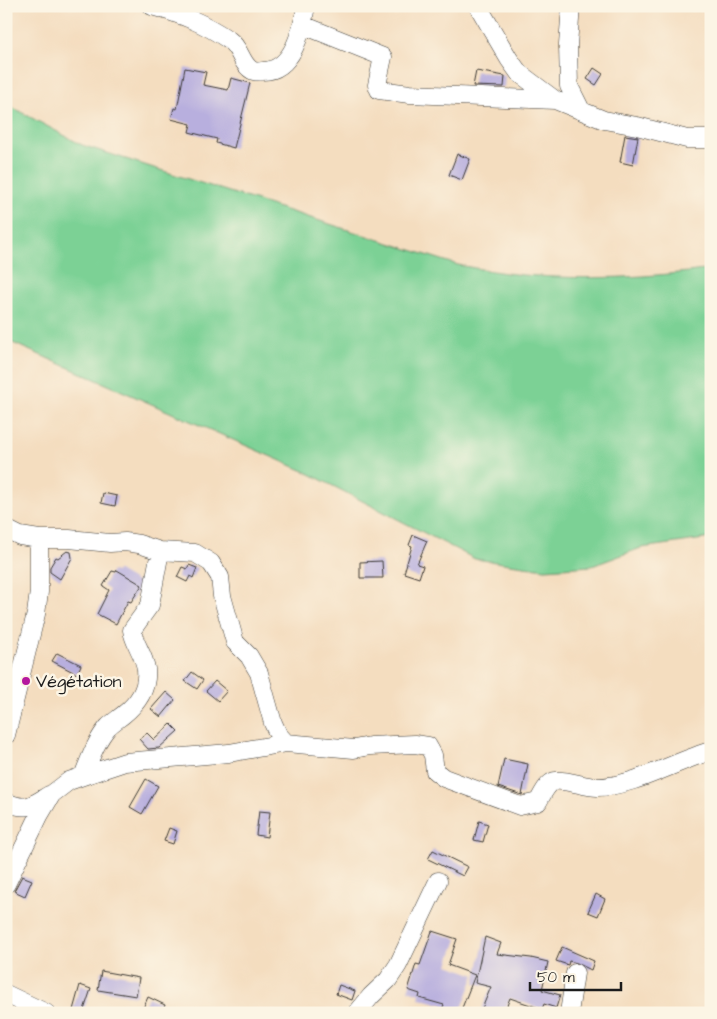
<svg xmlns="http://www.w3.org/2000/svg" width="717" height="1019" font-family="'Architects Daughter',sans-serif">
	<rect width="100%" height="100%" fill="#fcf5e5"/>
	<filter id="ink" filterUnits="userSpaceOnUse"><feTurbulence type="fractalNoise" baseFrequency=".02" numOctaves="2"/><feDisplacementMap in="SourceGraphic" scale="10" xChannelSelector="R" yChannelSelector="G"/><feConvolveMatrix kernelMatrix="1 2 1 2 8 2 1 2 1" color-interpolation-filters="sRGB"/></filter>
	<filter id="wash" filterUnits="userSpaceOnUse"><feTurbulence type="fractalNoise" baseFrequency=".0096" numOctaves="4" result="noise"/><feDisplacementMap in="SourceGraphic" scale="20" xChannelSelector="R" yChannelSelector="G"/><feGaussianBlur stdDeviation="1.12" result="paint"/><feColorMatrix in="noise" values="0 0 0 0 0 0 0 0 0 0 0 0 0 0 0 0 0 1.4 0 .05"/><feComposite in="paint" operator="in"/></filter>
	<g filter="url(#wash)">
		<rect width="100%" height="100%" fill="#f4ddbf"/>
		<path fill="#7bd195" stroke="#4c7658" d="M6,104L82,145L458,265C480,269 502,273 523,275C586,280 649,278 711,269V538L641,548L592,566L545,569L475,559L306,472L6,340Z"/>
		<g id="blocks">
			<path fill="#b8afde" d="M185,68L206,72L203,85L228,90L231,78L250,83L234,148L216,143L217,139L189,132L191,124L171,119L174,108L177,109Z
				M594,68L603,74L596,85L587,79Z
				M476,71L505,76L504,87L473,86Z
				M625,135L638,137L633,165L620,162Z
				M457,154L470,159L462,180L449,175Z
				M103,493L117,496L115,506L101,503Z
				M413,535L427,541L417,564L423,566L419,578L404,573L412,546L409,545Z
				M67,551L71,552L72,558L60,579L50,572V567L56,557L58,558Z
				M382,561L383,578H360V562Z
				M189,565L197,568L193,578L190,576L187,582L177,577L182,567L187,569Z
				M117,570L142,585L131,602L128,601L116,624L97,614L109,590L103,586L112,571L116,572Z
				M57,653L81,665L77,674L52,661Z
				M192,672L203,680L197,689L185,681Z
				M215,681L227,691L218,701L206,691Z
				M166,692L175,700L161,717L151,709Z
				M171,724L178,731L159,748L148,749L139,739L147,733L154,740Z
				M504,759L528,764L522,795L498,787Z
				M146,779L158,786L142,814L130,807Z
				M259,811L270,812L267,837L256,835Z
				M479,821L488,824L483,842L474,840Z
				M169,828L177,831L173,844L164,841Z
				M433,850L468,867L463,876L428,859Z
				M22,876L32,880L25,896L14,891Z
				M596,894L605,899L598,916L588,912Z
				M432,931L457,939L448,965L475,975L460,1013H455L442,1009L444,1005L419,998L420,994L408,990L416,964L420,965Z
				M485,937L501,943L497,954L531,958L548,962L542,990L560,995L556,1008L544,1004L542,1009L510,998L504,1013H480L491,987L475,983Z
				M562,947L594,961L591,970L577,963L569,961L568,965L556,961Z
				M101,971L139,978L136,996L98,990Z
				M80,985L91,989L83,1013L73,1010Z
				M339,985L355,991L352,1000L336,994Z
				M148,997L165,1005L162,1013H141Z"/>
		</g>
	</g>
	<g filter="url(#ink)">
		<use href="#blocks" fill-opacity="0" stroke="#3c3934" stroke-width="1"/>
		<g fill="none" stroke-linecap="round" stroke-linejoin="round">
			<defs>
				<path id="minor" d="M152,6C181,14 204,23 229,40C240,48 240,60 249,68C253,72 257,72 263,71C293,71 302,30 306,6
					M478,6L509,59L519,73L555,100L604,120L637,126L687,139H711
					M571,6L568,45L569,86L581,110
					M303,25L383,57L377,85L379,90L410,94L555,100
					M6,529L20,536L39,539V592L36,614L6,735
					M39,539H69L110,543L125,542L139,544L160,551L195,553L211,563L220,577L222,596L235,642L249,656L259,673L273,723L278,734L286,743
					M83,776C90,759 96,741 108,727C112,723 118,719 123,715C138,703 148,689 146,669C144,654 134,644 132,630L150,605L160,551
					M6,802C27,811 31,806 49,795
					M6,884L39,816L52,794L69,781L83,776L125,762L229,753L286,743L354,749L370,746L415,744L428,746L433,755L435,771L444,778L520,806L538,802C542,795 547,783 555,781C565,779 586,787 597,787C632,787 676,761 711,751
					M6,994L46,1013
					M357,1013L371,996L388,980L398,965L438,881
					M569,1013L575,973"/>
			</defs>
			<use href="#minor" stroke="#3c3934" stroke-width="19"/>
			<use href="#minor" stroke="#fff" stroke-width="18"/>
		</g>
	</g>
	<circle fill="#b5179e" stroke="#fcf5e5" stroke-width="2" cx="26" cy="681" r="5"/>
	<g text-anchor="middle" stroke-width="5" stroke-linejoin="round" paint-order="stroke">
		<g font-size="18" fill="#1c1c1c" stroke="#fcf5e5" text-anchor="start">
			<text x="36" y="687">Végétation</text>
		</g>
	</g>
	<rect width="717" height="1019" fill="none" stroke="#fcf5e5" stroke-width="25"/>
	<path d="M530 982v8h91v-8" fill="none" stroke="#1c1c1c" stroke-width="2.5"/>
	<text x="537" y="982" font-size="15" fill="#1c1c1c" stroke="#fcf5e5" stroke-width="4" paint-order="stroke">50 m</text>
</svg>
